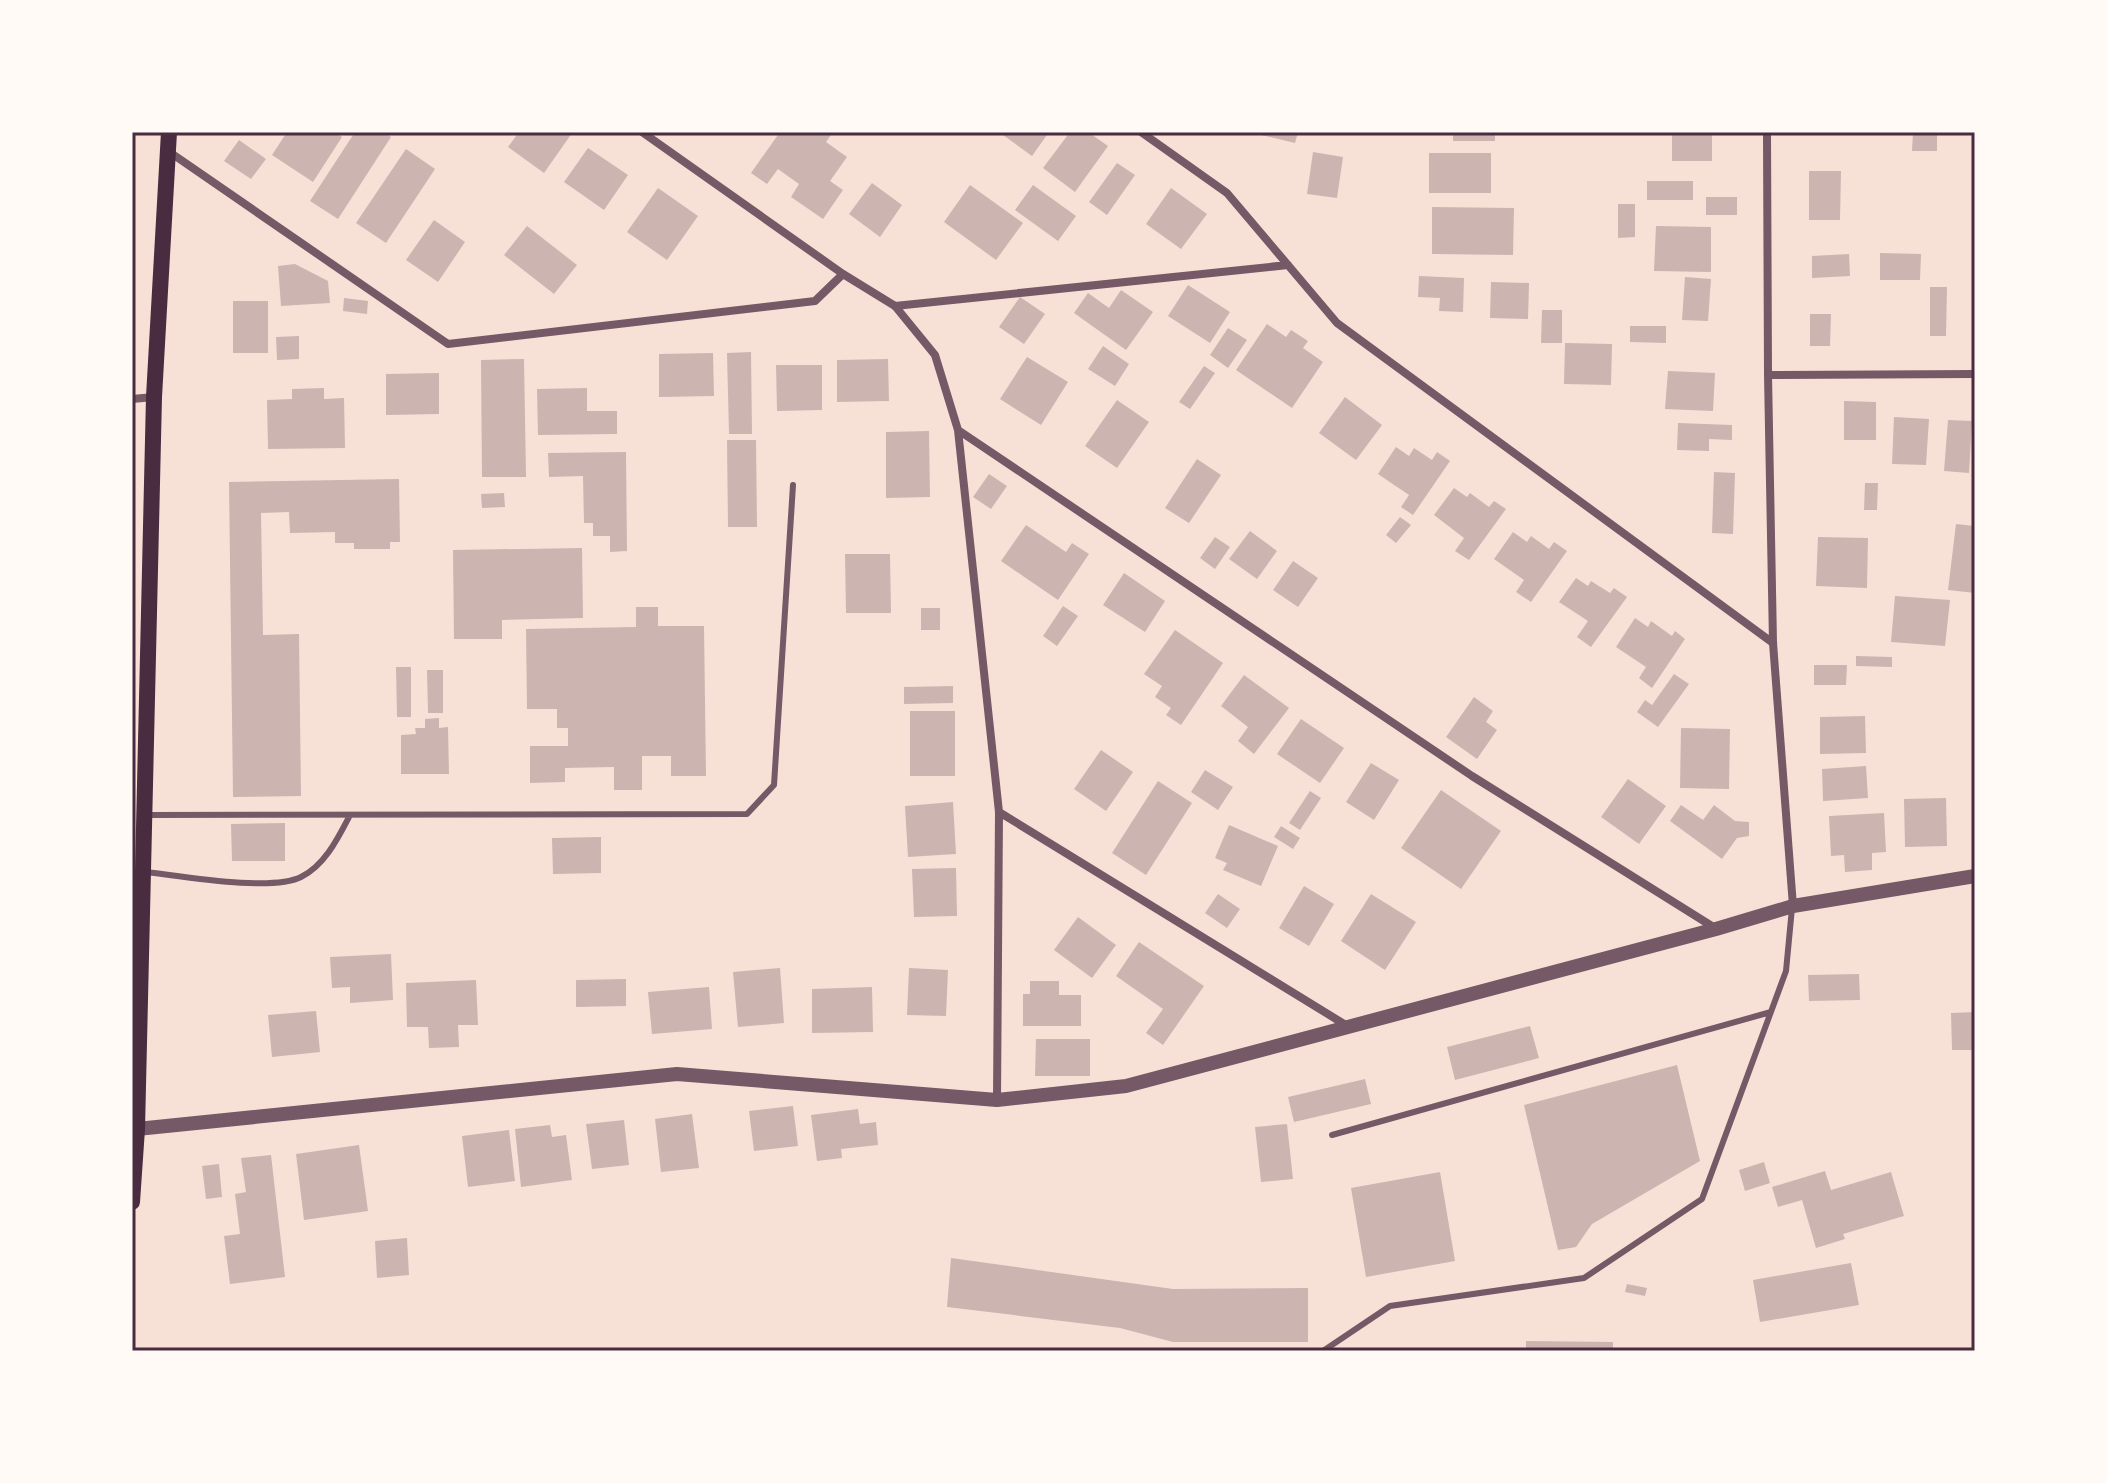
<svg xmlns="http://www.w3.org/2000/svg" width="2107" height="1483" font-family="Spectral,serif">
	<rect width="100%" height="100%" fill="#f7e1d7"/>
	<path fill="#ccb4b1" d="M287,132H334L342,137L313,182L272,155Z
		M355,132H384L391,137L338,219L310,201Z
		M519,132H570L572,133L544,173L508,147Z
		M780,132H833L826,142L847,157L830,181L843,190L823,219L791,197L799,184L778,169L767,184L751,173Z
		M1006,132H1049L1032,156L1003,135Z
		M1070,132H1088L1108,146L1075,192L1043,168Z
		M1262,132H1298L1295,143L1261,135Z
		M1453,132H1495V141H1453Z
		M1672,132H1712V161H1672Z
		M1913,132H1937V151H1912Z
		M239,140L266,159L251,179L224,161Z
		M588,148L628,175L604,210L564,182Z
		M406,149L435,169L386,243L356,223Z
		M1313,152L1343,157L1337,198L1307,194Z
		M1429,153H1491V193H1429Z
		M1117,163L1135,175L1107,215L1089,202Z
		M1809,171H1841L1840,220H1809Z
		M1647,181H1693V200H1647Z
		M872,183L902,205L880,237L849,214Z
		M970,185L1023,223L996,260L944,222Z
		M1033,185L1076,216L1058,241L1015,210Z
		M658,188L698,216L667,260L627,232Z
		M1171,188L1207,214L1181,249L1146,224Z
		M1706,197H1737V215H1706Z
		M1618,204H1635V237L1618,238Z
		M1432,207L1514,208L1513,255L1432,254Z
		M434,220L465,242L438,282L406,260Z
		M527,226L577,265L554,294L504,255Z
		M1656,226L1711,227V272L1654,271Z
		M1880,253L1921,254L1920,280H1880Z
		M1849,254L1850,276L1812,278V256Z
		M295,264L328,281L330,303L281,306L278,266Z
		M1419,276L1464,278L1463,312L1439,311L1440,298L1418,297Z
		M1685,277L1711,279L1708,321L1682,320Z
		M1491,282L1529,283L1528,319L1490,318Z
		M1188,285L1230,312L1210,343L1168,316Z
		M1930,287H1947L1946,336H1930Z
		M1121,290L1153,312L1126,350L1074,313L1088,293L1109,308Z
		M1020,297L1045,314L1024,344L999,327Z
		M344,298L368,301L367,314L343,311Z
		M233,301H268V353H233Z
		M1542,310H1562V343H1541Z
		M1810,314H1831L1830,346H1810Z
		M1267,324L1286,337L1291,330L1308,341L1303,348L1323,362L1292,408L1236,370Z
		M1630,326H1666V343L1630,342Z
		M1228,328L1247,340L1228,368L1210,355Z
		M299,336V359L277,360L276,337Z
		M1565,343L1612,344L1611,385L1564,384Z
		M1103,346L1129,364L1115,386L1088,369Z
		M751,352L752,434H729L727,353Z
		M713,353L714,396L659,397V354Z
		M1027,357L1068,382L1041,425L1000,399Z
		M524,359L526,477H482L481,360Z
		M888,359L889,401L837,402V360Z
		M776,365H822V410L777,411Z
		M1204,366L1215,373L1190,409L1179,402Z
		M1668,371L1715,373L1713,411L1665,409Z
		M439,373V414L386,415V374Z
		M324,388V399L344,398L345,448L268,449L267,400L292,399V389Z
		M587,388V411H617V434L538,435L537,389Z
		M1345,397L1382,425L1356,460L1319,433Z
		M1117,400L1149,422L1117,468L1085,446Z
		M1844,401L1876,402V440H1844Z
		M1894,417L1929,419L1926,465L1892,464Z
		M1948,420L1972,421L1969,473L1944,471Z
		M1678,423L1732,425V440L1709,439V451L1677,450Z
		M929,431L930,497L886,498V432Z
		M727,440H756L757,527H728Z
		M1396,447L1409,456L1414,448L1432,460L1437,452L1450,461L1413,515L1401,507L1409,495L1378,474Z
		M626,452L627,551L610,552V536H593V523H584L583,476L549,477L548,453Z
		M1197,459L1221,475L1189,523L1165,508Z
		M1714,472L1735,473L1733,534L1712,533Z
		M989,474L1007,486L991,509L973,497Z
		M399,479L400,542H390V549H354V543H335V532L290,533L289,512L261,513L263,635L299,634L301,796L233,797L229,482Z
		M1865,483H1878L1877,510H1864Z
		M1454,488L1467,497L1470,493L1489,507L1494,501L1506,509L1469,560L1455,551L1464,538L1434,515Z
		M504,493L505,507L482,508L481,494Z
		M1400,517L1411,525L1396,543L1386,535Z
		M1956,524L1975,526V593L1948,590Z
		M1026,525L1066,552L1072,543L1089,554L1058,600L1001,561Z
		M1250,531L1277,551L1257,579L1229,559Z
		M1513,532L1527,542L1531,536L1549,549L1554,542L1567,551L1531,602L1516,592L1524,580L1494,559Z
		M1215,537L1230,547L1215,569L1200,558Z
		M1818,537L1868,538L1867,588L1816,586Z
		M582,548L583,618L502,620V639H454L453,550Z
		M845,554H890L891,613H846Z
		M1293,561L1318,578L1298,607L1273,590Z
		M1124,573L1165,601L1145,632L1103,605Z
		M1576,578L1588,586L1591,581L1610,593L1614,588L1627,597L1591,647L1577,637L1588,621L1559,602Z
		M1895,596L1950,600L1945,646L1891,642Z
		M1063,606L1078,616L1057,646L1043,636Z
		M636,607H658V626H704L706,776H671V756H642V790H614V767L565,768V782L530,783V746H568V728H557V709H527L526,629L636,627Z
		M921,608H940V630H921Z
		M1635,618L1648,627L1651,621L1672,636L1675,631L1685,639L1652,688L1639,678L1646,667L1616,647Z
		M1175,630L1223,663L1181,725L1166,715L1171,708L1155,697L1162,686L1144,674Z
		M1856,656L1892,657V667L1856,666Z
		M1814,665H1847L1846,685H1814Z
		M396,667H411V717H397Z
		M427,670H443V713H428Z
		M1674,674L1689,684L1658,727L1637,712L1645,700L1652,705Z
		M1244,675L1289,708L1254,754L1238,741L1248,727L1221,706Z
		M953,686V703L904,704V687Z
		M1474,697L1493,711L1486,722L1497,730L1477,759L1446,737Z
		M910,711H955V776H910Z
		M1865,716L1866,753L1820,754V717Z
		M439,718V728L448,727L449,774H401V735L416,734L415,728H425V719Z
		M1301,719L1344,748L1320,783L1277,754Z
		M1681,728L1730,729L1729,789L1680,788Z
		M1101,750L1133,772L1106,811L1074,789Z
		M1371,763L1399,780L1374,820L1346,802Z
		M1866,766L1868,798L1823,801L1822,769Z
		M1205,770L1233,787L1218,810L1191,792Z
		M1628,779L1666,806L1639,844L1601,817Z
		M1158,781L1192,803L1146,875L1112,853Z
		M1441,790L1501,831L1461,889L1401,848Z
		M1310,791L1321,798L1300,830L1289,823Z
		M1946,798L1947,846L1905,847L1904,799Z
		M953,802L956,854L908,857L905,806Z
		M1681,805L1703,820L1714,805L1735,821L1749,822V836L1737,838L1722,859L1670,821Z
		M1884,813L1886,852L1872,853V870L1845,872L1844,855L1831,856L1829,816Z
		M285,823V861H232L231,824Z
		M1229,825L1278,846L1261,886L1223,870L1227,863L1215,858Z
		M1281,826L1300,838L1293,849L1274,837Z
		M601,837V873L553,874L552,838Z
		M956,868L957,916L914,917L912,869Z
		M1304,886L1334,904L1309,946L1279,928Z
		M1218,894L1240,909L1227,928L1205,913Z
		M1371,894L1416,922L1385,970L1341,941Z
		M1078,917L1116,945L1092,978L1054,950Z
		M1139,942L1204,986L1163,1045L1146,1033L1163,1009L1116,976Z
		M391,954L393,1000L350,1003V987L332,988L330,957Z
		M780,968L784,1023L738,1027L733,972Z
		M909,968L948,970L946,1016L907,1015Z
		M1859,974L1860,1000L1809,1001L1808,975Z
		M626,979V1006L576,1007V980Z
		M476,980L478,1025H458L459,1047L429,1048L428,1027H407L406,983Z
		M1030,981H1059V995H1081V1026H1023V994H1030Z
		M709,987L712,1029L652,1034L648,992Z
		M872,987L873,1032L812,1033V989Z
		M316,1011L320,1052L272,1057L268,1015Z
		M1975,1012V1050H1952L1951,1013Z
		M1530,1026L1539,1058L1455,1080L1447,1047Z
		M1036,1039H1090V1076H1035Z
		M1677,1065L1700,1161L1592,1224L1576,1247L1558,1250L1524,1105Z
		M1365,1079L1371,1104L1294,1122L1288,1097Z
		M793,1106L798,1146L754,1151L749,1111Z
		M858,1109L860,1124L876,1122L878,1145L841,1149L842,1158L817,1161L811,1115Z
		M692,1114L699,1168L661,1172L655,1119Z
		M624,1120L629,1165L592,1169L586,1124Z
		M1287,1124L1293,1179L1261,1182L1255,1127Z
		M550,1125L552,1137L566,1135L572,1180L521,1187L515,1129Z
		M509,1130L515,1181L468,1187L462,1136Z
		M359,1145L368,1211L304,1220L296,1154Z
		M271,1155L285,1277L230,1284L224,1236L240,1234L235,1194L246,1192L241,1158Z
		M1764,1162L1770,1183L1745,1191L1739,1170Z
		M219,1164L222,1197L206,1199L202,1166Z
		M1825,1171L1831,1190L1891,1172L1904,1216L1843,1234L1845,1239L1816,1248L1802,1200L1778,1207L1772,1187Z
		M1440,1172L1455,1261L1366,1277L1351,1188Z
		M407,1238L409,1275L377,1278L375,1241Z
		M951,1258L1173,1289L1308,1288V1342H1173L1120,1328L947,1307Z
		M1851,1263L1859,1305L1760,1322L1753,1280Z
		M1627,1284L1647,1288L1645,1296L1625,1292Z
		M1526,1341L1613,1342V1351H1526Z"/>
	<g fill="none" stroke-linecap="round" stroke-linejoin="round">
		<path stroke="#755966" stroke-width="6" d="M148,815L747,814L774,785L793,485
			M146,872C181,876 271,892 301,877C325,865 338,838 350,815
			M1332,1135L1771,1012
			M1323,1351L1390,1306L1584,1278L1702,1199L1786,971L1792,908"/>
		<path stroke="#755966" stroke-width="8" d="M642,132L843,274L895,306L935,355L958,430L1472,776L1715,928
			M1141,132L1227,193L1337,323L1773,643
			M1767,132L1768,375L1773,643L1793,906
			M168,151L448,344L815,301L843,274
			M895,306L1288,265
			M1768,375L1975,374
			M132,399L154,397
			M958,430L999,812L997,1100
			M999,812L1349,1027"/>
		<path stroke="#755966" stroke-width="14" d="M137,1129L677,1074L997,1100L1126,1086L1716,929L1793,906L1975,876"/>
		<path stroke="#4a2c40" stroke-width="16" d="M132,1202L137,1129L154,397L169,132"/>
	</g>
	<rect width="2107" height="1483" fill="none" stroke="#fffaf5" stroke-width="268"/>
	<rect x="134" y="134" width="1839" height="1215" fill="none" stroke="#4a2c40" stroke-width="3"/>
</svg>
